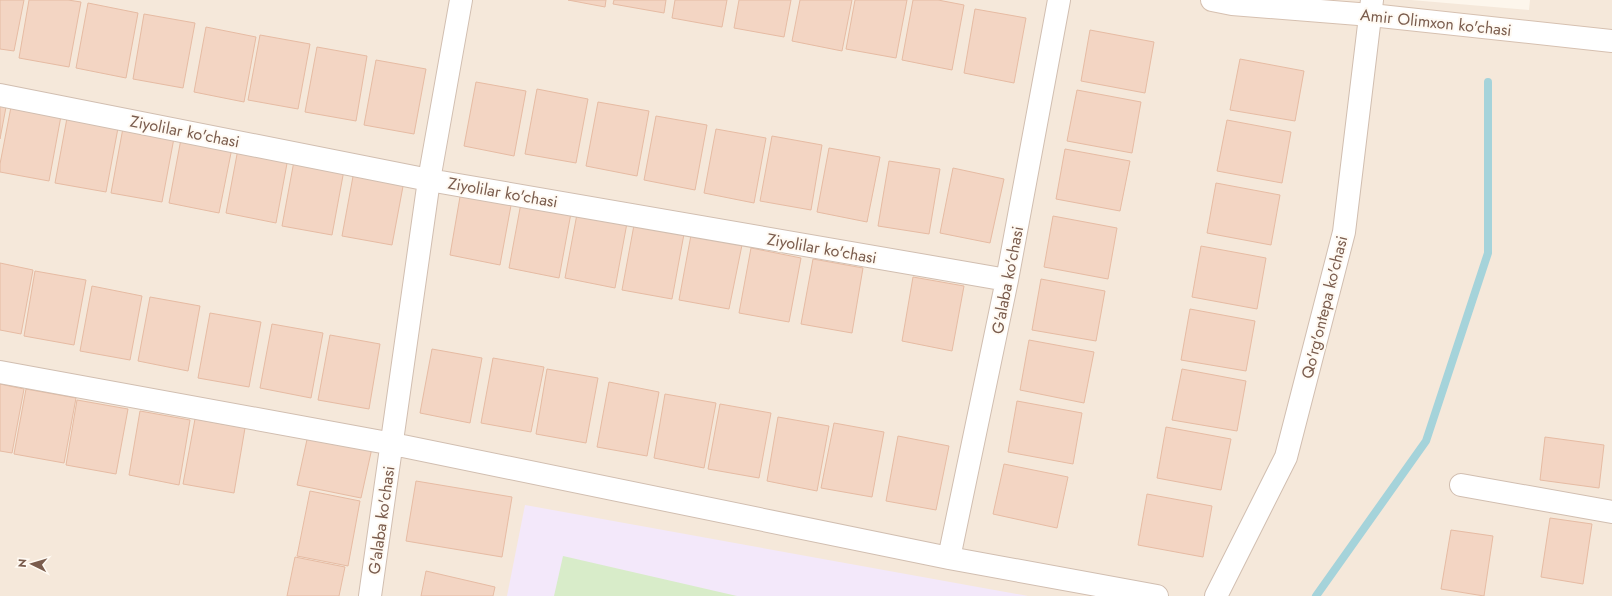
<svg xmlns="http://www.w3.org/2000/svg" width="1612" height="596" font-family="Jost,sans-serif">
	<rect width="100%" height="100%" fill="#fdf6ec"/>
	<path fill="#f5e8da" d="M0,0H1411L1529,10L1530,0H1612V596H0Z"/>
	<path fill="#f3e8fa" d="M525,505L1028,596H507Z"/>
	<path fill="#d8ecc9" d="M563,556L737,596H554Z"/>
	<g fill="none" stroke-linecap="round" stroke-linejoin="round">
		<path stroke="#a5d3da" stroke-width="8" d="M1316,596L1426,441L1488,253V82"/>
	</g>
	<path fill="#f3d5c3" stroke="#e6bba3" d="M0,0H24L14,51L0,49Z
		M29,0H68L81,2L69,67L19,58Z
		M568,0H606L605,7Z
		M614,0H666L664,13L613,4Z
		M675,0H727L722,27L672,18Z
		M739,0H791L784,37L734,28Z
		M800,0H852L842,51L792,41Z
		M855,0H907L896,58L846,49Z
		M913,0H938L964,5L952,70L902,60Z
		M88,3L138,13L126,78L76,68Z
		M975,9L1026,18L1014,83L964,73Z
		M144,14L195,23L183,88L133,79Z
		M206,27L256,37L244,102L194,92Z
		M1090,30L1154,42L1145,93L1081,81Z
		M260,35L310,44L298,109L248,100Z
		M317,47L367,56L356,121L305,112Z
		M1240,59L1304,71L1295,121L1230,110Z
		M376,60L426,69L414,134L364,125Z
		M476,82L526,91L514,156L464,146Z
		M537,89L588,99L576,163L525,154Z
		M1077,90L1141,102L1132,153L1067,141Z
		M598,102L649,111L637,176L586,166Z
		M0,105L6,107L0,139Z
		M11,107L61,116L49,181L0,172V164Z
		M656,116L707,125L695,190L644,180Z
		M67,118L118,128L106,192L55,183Z
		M1227,120L1291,132L1282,183L1217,171Z
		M123,128L174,138L162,202L111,193Z
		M716,129L766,138L754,203L704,193Z
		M772,136L822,145L811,210L760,201Z
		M181,139L232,148L219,213L169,203Z
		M829,148L880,157L867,222L817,212Z
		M238,149L288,158L276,223L226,213Z
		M1065,149L1130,161L1120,211L1056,199Z
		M294,161L344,170L332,235L282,226Z
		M889,161L940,169L929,234L878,226Z
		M953,168L1004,179L990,243L940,233Z
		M354,171L404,181L392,245L342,236Z
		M1216,183L1280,195L1271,245L1207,233Z
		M461,191L512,200L500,265L450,255Z
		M521,203L571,213L559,278L509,268Z
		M577,214L627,223L615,288L565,278Z
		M1053,216L1117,228L1108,279L1044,267Z
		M634,225L684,234L672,299L622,290Z
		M691,235L742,245L729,309L679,300Z
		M1201,246L1266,258L1257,309L1192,297Z
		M751,248L801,258L789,322L739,313Z
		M813,259L863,268L852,333L801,324Z
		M0,263L33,270L21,334L0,330Z
		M35,271L86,280L74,345L24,336Z
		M913,277L964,286L952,351L902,341Z
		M1041,279L1105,291L1096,341L1032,330Z
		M92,286L142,296L130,360L80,351Z
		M150,297L200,306L188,371L138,361Z
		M1190,309L1255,321L1246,371L1181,360Z
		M210,313L261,322L249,387L198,378Z
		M272,324L323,333L311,398L260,388Z
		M330,335L380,344L369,409L318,400Z
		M1029,340L1094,352L1084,403L1020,390Z
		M432,349L482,358L470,423L420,413Z
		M493,358L544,367L531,432L481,423Z
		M547,369L598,378L586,443L536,434Z
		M1182,369L1246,381L1237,431L1172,420Z
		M609,382L659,392L647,456L597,447Z
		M0,384L24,389L12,453L0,451Z
		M26,389L76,398L64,463L14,454Z
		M665,394L716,403L704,468L654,458Z
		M77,400L128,409L116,474L66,465Z
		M1017,401L1082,413L1073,464L1008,452Z
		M720,404L771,413L759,478L708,469Z
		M140,411L190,420L179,485L129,475Z
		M778,417L829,426L817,491L767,481Z
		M195,419L245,428L234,493L183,484Z
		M834,423L884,432L872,497L821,488Z
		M1166,427L1231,439L1221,490L1157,478Z
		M308,435L372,448L361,498L297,485Z
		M898,436L949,446L936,510L886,501Z
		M1545,437L1604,445L1599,488L1540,480Z
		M1004,464L1068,477L1057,528L993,514Z
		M416,481L512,497L502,557L406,541Z
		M310,491L360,501L348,566L297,556Z
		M1147,494L1212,506L1203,557L1138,545Z
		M1550,518L1592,524L1583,584L1541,577Z
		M1451,530L1493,536L1484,596L1441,589Z
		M295,557L345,567L339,596H287Z
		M426,571L495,587L493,596H421Z"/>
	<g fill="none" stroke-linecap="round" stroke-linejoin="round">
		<defs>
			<path id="street" d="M0,95L429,180L1007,280
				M0,372L393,444L949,558L1157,596
				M1461,485L1612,512
				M949,558L1007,280L1059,0
				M370,596L429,180L461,0
				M1216,596L1286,457L1344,232L1372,0"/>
			<path id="secondary" d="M1212,0L1232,4L1371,15L1612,41"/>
		</defs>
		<use href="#street" stroke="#d1beb0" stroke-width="24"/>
		<use href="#secondary" stroke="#d6c0b0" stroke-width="24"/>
		<use href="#street" stroke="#fff" stroke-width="22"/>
		<use href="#secondary" stroke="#fff" stroke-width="22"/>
	</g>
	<g text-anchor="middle" stroke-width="4" stroke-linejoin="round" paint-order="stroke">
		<g font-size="16" fill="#7a5c4d" stroke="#fffaf3">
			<text transform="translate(1436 22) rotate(6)" y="6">Amir Olimxon ko'chasi</text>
			<text transform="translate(185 131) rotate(11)" y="6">Ziyolilar ko'chasi</text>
			<text transform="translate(503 192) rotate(10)" y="6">Ziyolilar ko'chasi</text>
			<text transform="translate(822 248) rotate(10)" y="6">Ziyolilar ko'chasi</text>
			<text transform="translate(1007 280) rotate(-79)" y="6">G'alaba ko'chasi</text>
			<text transform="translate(1324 307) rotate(-76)" y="6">Qo'rg'ontepa ko'chasi</text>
			<text transform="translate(381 520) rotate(-82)" y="6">G'alaba ko'chasi</text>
		</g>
	</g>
	<g transform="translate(32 564) rotate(275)" stroke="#fffaf3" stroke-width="3" paint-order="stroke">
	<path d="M0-3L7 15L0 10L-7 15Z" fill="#7a5c4d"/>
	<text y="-6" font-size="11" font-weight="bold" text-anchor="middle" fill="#7a5c4d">N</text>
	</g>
</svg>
